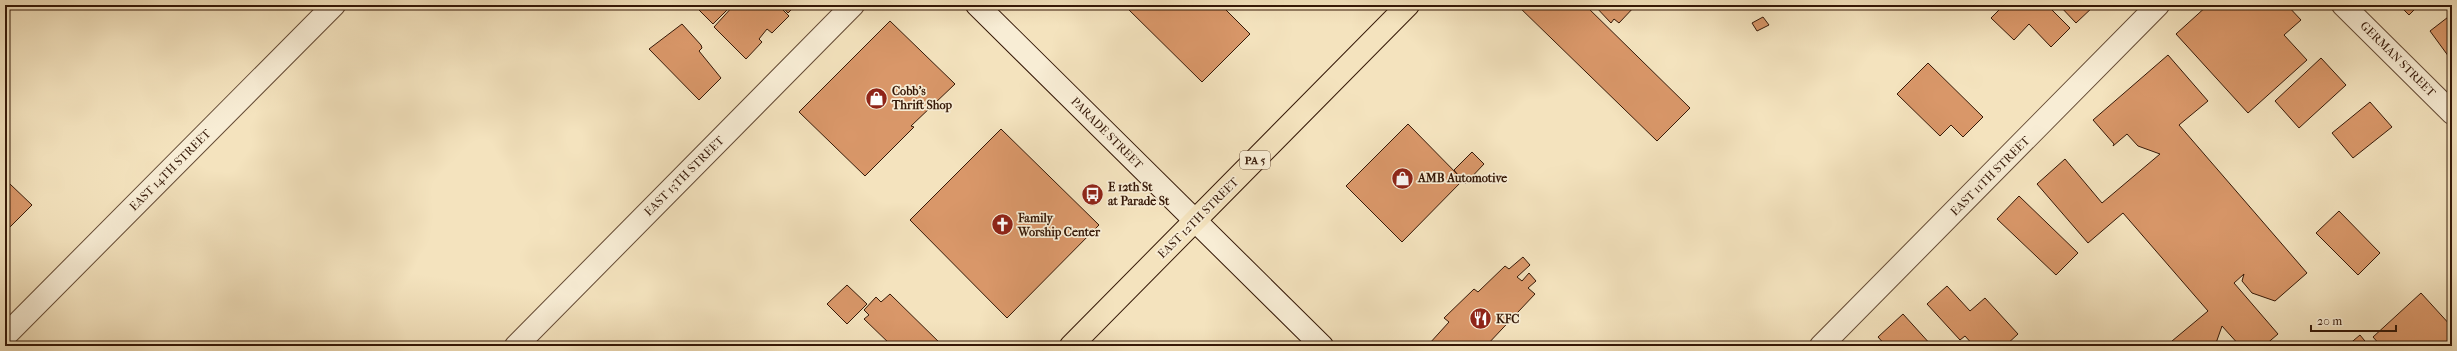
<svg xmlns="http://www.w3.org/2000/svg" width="2457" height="351" font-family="'IM FELL French Canon',serif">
	<rect width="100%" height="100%" fill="#f4e3be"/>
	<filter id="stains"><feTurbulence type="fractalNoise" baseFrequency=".005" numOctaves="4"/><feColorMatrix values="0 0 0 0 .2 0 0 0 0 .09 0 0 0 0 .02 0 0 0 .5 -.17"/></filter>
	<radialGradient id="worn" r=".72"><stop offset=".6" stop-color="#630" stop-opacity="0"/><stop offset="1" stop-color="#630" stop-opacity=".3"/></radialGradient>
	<path fill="#d99769" stroke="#351807" d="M694,5H732L713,24Z
		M734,5H778L789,16L772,33L767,29L759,39L762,42L746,59L714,27Z
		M781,5H796L788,13Z
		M1124,5H1221L1250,34L1202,82Z
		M1517,5H1585L1690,108L1657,141Z
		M1594,5H1636L1619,23L1614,19L1611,23Z
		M2004,5H2047L2070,28L2051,47L2029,24L2014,40L1991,18Z
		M2059,5H2095L2076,23Z
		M2208,5H2287L2301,20L2284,35L2307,60L2248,113L2176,34Z
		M2399,5H2419L2409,15Z
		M2452,14V54L2449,57L2430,31Z
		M1763,17L1769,25L1757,31L1752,23Z
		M890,21L955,84L911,126L914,127L865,176L799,112Z
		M682,24L701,45L702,48L699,51L721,78L699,100L649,49Z
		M2168,55L2208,101L2179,125L2307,273L2275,301L2252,293L2242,281L2244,274L2234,283L2278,334L2264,346H2240L2222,326L2215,346H2176L2172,341L2208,311L2123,213L2088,243L2037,184L2065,159L2102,203L2160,154L2138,146L2127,134L2113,146L2114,144L2093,120Z
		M2321,58L2346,85L2299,128L2275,101Z
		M1928,63L1983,117L1963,137L1951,125L1940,136L1897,94Z
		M2370,102L2392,127L2353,158L2332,133Z
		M1408,124L1463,180L1402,242L1346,186Z
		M1001,129L1099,225L1007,318L910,220Z
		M1472,152L1484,164L1465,184L1454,170Z
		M5,179L10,184L5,189Z
		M10,184L32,205L5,232V189Z
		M2019,196L2078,253L2056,275L1997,219Z
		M2339,211L2380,253L2358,275L2316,233Z
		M1523,257L1530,265L1517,277L1522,281L1529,273L1536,281L1528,288L1535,294L1486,346H1431L1429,344L1449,322L1444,318L1474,289L1478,292L1505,266L1509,269Z
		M2452,270V280L2447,275Z
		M847,285L867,304L847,324L827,304Z
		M1947,286L1970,311L1985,298L2018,334L2005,346H1974L1965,336L1960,340L1927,304Z
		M2421,293L2452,327V346H2381L2373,337Z
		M890,294L943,346H892L864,319L869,315L864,310L876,297L881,302Z
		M1903,314L1932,346H1886L1878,337Z
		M2360,335L2369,346H2347Z"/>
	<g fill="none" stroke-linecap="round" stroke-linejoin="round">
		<defs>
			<path id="minor" d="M2343,5L2452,113
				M5,336L334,5
				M516,346L853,5
				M1821,346L2158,5"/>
			<path id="secondary" d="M977,5L1322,346"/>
			<path id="primary" d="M1071,346L1408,5"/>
		</defs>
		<use href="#minor" stroke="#654b35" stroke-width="24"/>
		<use href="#secondary" stroke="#351807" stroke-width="24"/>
		<use href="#primary" stroke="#351807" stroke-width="24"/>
		<use href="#minor" stroke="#f8edd5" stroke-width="22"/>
		<use href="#secondary" stroke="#f8edd5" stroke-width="22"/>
		<use href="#primary" stroke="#f4e3be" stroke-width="22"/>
	</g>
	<defs>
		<symbol id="shop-disc" viewBox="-11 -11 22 22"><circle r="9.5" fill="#8f2418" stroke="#f8edd5"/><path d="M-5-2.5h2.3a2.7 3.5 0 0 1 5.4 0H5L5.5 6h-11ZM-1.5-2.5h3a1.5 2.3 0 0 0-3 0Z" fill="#fff"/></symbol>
		<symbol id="bus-disc" viewBox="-11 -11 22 22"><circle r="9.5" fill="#8f2418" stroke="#f8edd5"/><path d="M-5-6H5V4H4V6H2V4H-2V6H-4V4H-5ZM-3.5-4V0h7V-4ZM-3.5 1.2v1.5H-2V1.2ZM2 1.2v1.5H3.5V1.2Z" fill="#fff"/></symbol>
		<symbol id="church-disc" viewBox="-11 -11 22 22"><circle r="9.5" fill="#8f2418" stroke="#f8edd5"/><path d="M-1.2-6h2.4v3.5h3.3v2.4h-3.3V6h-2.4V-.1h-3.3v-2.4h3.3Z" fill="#fff"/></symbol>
		<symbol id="restaurant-disc" viewBox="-11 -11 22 22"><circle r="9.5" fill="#8f2418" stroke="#f8edd5"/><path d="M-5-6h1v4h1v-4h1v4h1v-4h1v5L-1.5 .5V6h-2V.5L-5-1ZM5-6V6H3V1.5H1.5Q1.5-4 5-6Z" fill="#fff"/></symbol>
	</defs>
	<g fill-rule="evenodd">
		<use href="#shop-disc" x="864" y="86" width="25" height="25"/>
		<use href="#shop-disc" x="1390" y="166" width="25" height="25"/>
		<use href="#bus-disc" x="1080" y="182" width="25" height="25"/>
		<use href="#church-disc" x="990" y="212" width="25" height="25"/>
		<use href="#restaurant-disc" x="1468" y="306" width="25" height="25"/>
	</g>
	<g text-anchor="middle" stroke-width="3.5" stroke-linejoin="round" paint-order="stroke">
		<rect fill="#f8edd5" stroke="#705845" stroke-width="1" x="1240" y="151" width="30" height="18" rx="3"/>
		<g font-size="11" font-weight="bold" fill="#351807">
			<text x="1255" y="164">PA 5</text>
		</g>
		<g font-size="12" fill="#351807" stroke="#f8edd5">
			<text transform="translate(2398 59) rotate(45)" y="4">GERMAN STREET</text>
			<text transform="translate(1107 133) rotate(45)" y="4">PARADE STREET</text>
			<text transform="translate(170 170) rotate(-45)" y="4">EAST 14TH STREET</text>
			<text transform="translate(684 176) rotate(-45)" y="4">EAST 13TH STREET</text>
			<text transform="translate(1990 176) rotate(-45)" y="4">EAST 11TH STREET</text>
			<text transform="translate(1198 218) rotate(-45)" y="4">EAST 12TH STREET</text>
		</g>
		<g font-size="12" font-weight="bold" fill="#351807" stroke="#f8edd5" text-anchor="start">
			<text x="892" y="95">Cobb's<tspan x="892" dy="14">Thrift Shop</tspan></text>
			<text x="1418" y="182">AMB Automotive</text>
			<text x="1108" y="191">E 12th St<tspan x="1108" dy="14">at Parade St</tspan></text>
			<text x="1018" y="222">Family<tspan x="1018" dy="14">Worship Center</tspan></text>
			<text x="1496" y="323">KFC</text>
		</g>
	</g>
	<rect width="2457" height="351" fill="none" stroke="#f4e3be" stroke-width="20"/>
	<rect x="6" y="6" width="2445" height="339" fill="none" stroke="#351807" stroke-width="2"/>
	<rect x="10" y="10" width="2437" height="331" fill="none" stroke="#351807"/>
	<path d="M2311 325v6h85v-6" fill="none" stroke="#351807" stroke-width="2"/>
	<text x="2317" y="325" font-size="12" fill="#351807" stroke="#f8edd5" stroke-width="3" paint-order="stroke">20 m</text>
	<rect width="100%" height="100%" filter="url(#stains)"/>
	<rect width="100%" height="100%" fill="url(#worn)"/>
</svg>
